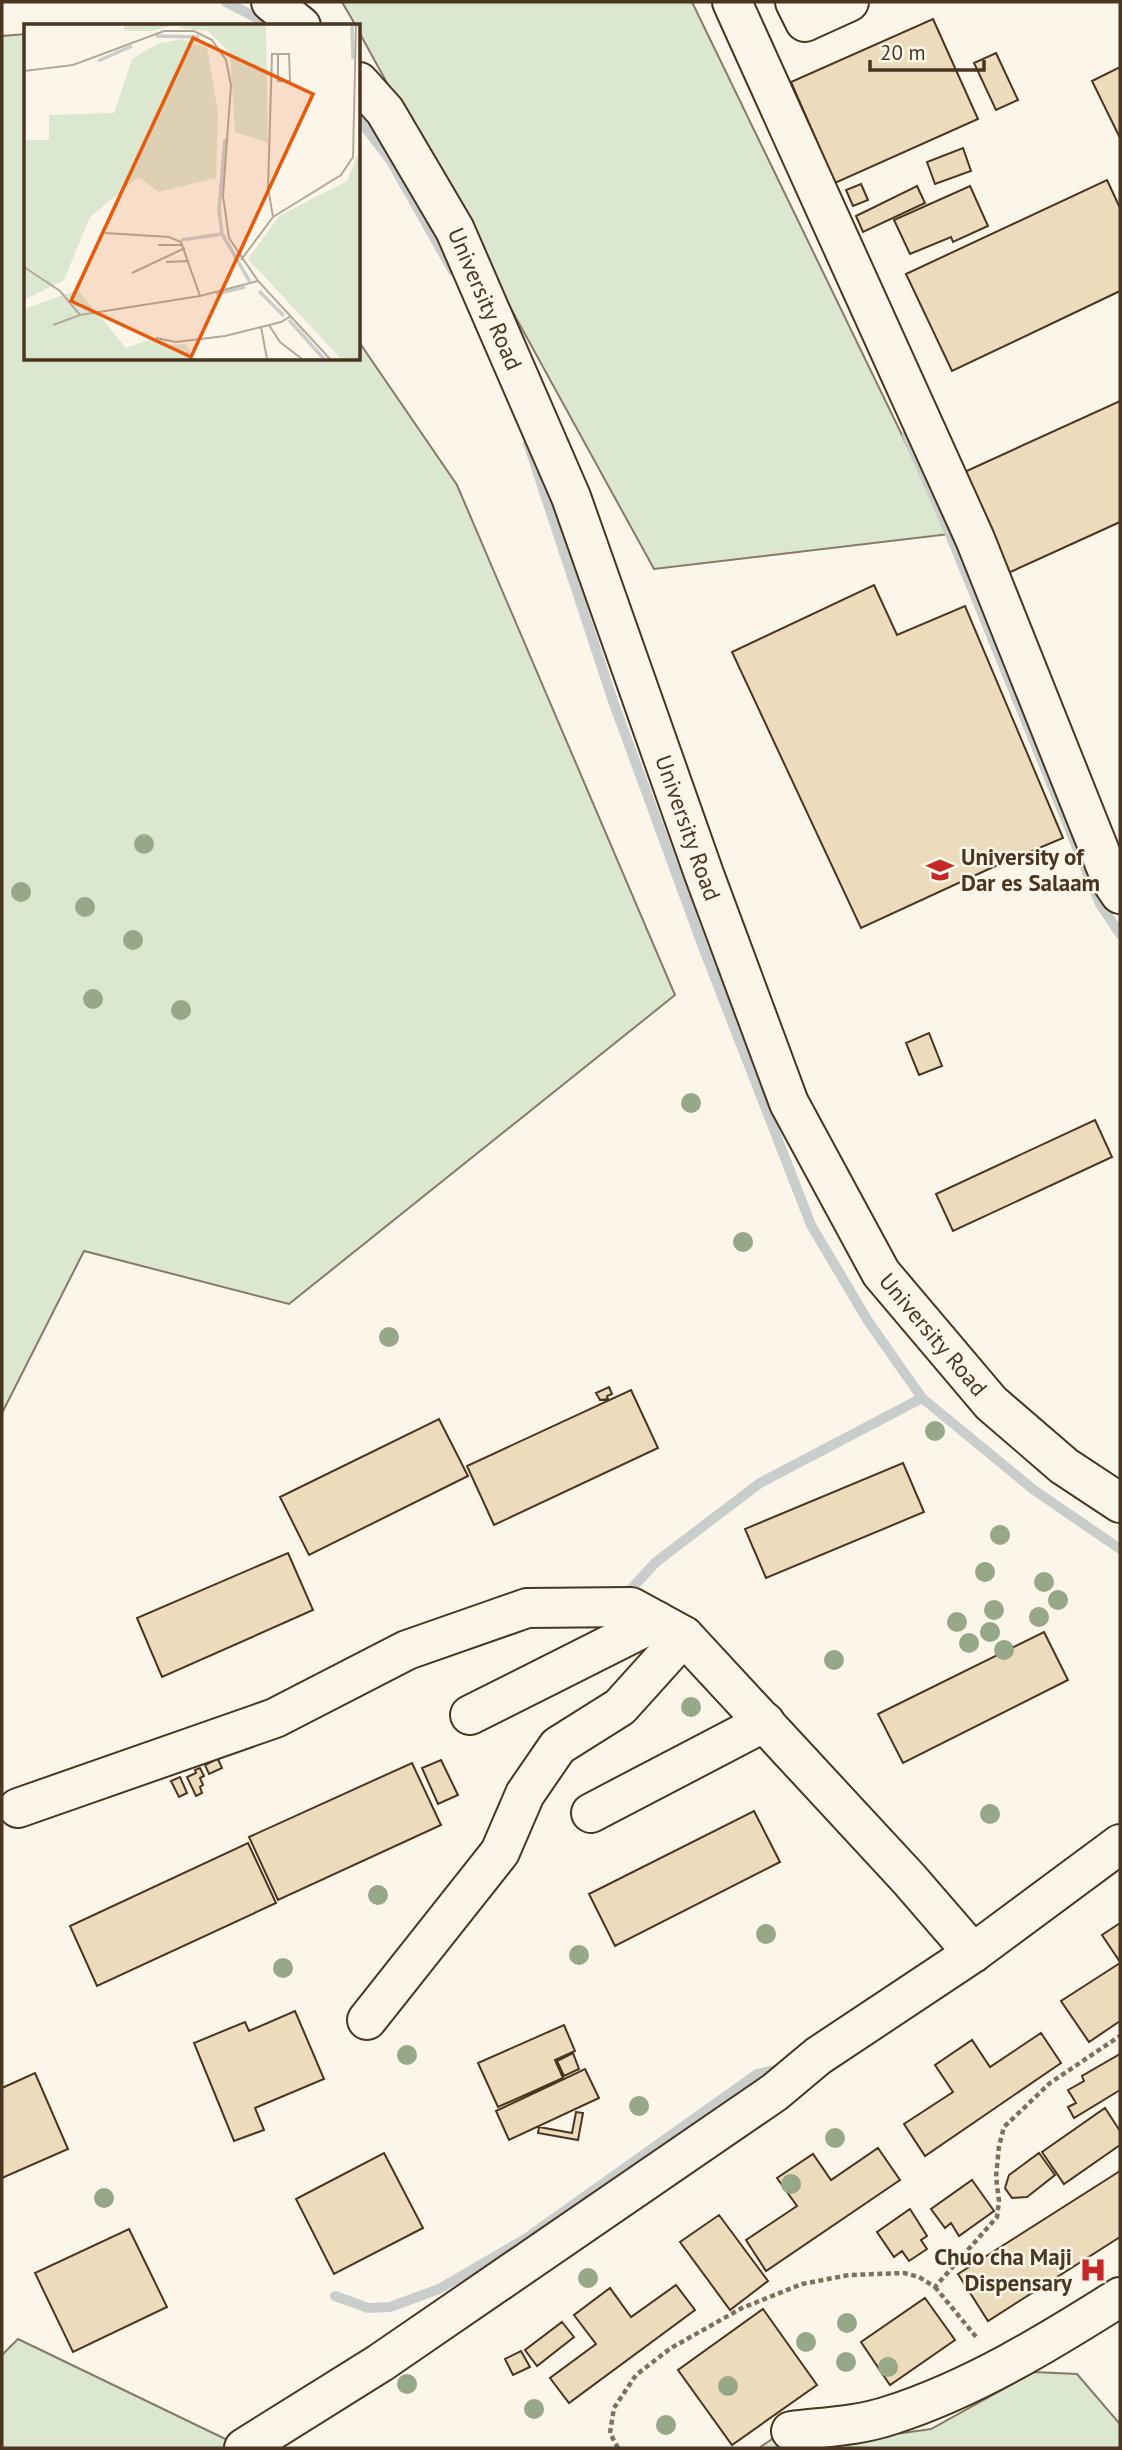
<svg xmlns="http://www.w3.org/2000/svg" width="1122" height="2450" font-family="'PT Sans',sans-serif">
	<rect width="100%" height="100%" fill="#fbf6e9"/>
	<path fill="#dce7d0" stroke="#887966" stroke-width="2" d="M342,2H692L950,534L654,569L359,32V26H356Z
		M26,34V359H359V342L457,485L675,995L289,1304L84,1251L2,1413V36Z
		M18,2339L244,2448H2V2355Z
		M1034,2372L1077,2374L1120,2424V2448H759L775,2437L831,2443L931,2429Z"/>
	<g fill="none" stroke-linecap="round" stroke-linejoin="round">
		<path stroke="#c9cecd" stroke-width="10" d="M226,2L273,26
			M359,119L391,161L453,271
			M907,435L950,534L1100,904L1120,934
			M528,443L613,701L703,947L811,1225L868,1321L922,1398L1034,1490L1120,1549
			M622,1599L656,1562L760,1483L922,1398
			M335,2296L368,2308L390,2307L439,2289L525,2239L757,2074L781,2069"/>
	</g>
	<path fill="#ecdcbc" stroke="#4a3520" stroke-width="2" d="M933,19L978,119L835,183L791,82Z
		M996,53L1018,100L996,110L974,63Z
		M1120,67V138L1092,81Z
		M963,148L971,171L935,184L927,162Z
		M1107,180L1120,208V291L952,371L906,274Z
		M861,184L868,200L853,206L846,190Z
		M917,186L925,203L863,232L856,216Z
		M970,186L988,226L953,242L951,237L910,254L894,220Z
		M1120,401V522L1006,574L960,474Z
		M874,585L897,635L965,606L1063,838L991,868L861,928L732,652Z
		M929,1033L942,1066L919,1075L906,1043Z
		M1095,1120L1112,1157L953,1231L936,1194Z
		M609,1387L612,1394L607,1396L608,1399L600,1400L596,1393Z
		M631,1390L658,1448L494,1525L467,1466Z
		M439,1419L468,1476L309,1555L280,1497Z
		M903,1463L924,1512L766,1578L745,1529Z
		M288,1553L313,1610L162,1677L137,1618Z
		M1044,1632L1068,1680L903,1763L878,1714Z
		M216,1755L222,1768L209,1774L205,1765L213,1761L211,1757Z
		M441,1760L458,1795L438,1804L422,1768Z
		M412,1763L441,1825L278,1900L249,1837Z
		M200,1768L204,1776L200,1778L203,1785L200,1787L202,1793L196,1796L187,1777L196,1773L195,1770Z
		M180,1777L187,1793L179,1797L171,1781Z
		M754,1811L780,1862L615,1946L589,1894Z
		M248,1843L276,1903L97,1986L70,1926Z
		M1120,1923V1962L1102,1935Z
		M1120,1963V2021L1089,2042L1061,2001Z
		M295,2011L324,2079L255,2108L264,2130L234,2141L194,2043L245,2022L249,2031Z
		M564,2025L575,2051L555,2060L563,2078L498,2107L478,2063Z
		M1041,2033L1061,2063L925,2156L904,2124L953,2092L935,2065L972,2040L990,2067Z
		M573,2053L579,2069L564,2076L557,2061Z
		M1120,2054V2090L1074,2118L1068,2107L1076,2103L1068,2090L1084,2081L1082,2076Z
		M585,2069L599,2098L509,2140L496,2111Z
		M35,2073L68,2149L2,2178V2088Z
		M1105,2108L1120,2131V2145L1064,2184L1042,2152Z
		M576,2112L583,2113L578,2140L538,2133L539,2127L572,2133Z
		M878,2148L900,2180L766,2271L746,2240L797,2206L777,2178L813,2154L831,2180Z
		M384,2153L423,2228L334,2274L296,2199Z
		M1039,2153L1055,2175L1027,2197L1012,2198L1005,2188L1009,2175Z
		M1120,2171V2237L988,2321L958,2274Z
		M972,2180L994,2211L959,2236L951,2223L945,2228L931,2209Z
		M910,2209L927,2236L921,2240L927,2249L909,2261L902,2251L894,2257L877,2232Z
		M719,2215L768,2281L730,2310L680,2242Z
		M129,2229L167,2307L73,2352L35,2273Z
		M676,2285L695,2310L569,2403L550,2378L596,2344L574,2315L610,2288L631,2317Z
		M925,2298L955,2340L890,2385L861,2342Z
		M763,2309L817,2385L732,2445L678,2370Z
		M562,2322L574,2337L537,2366L525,2350Z
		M521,2351L530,2367L513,2375L505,2359Z"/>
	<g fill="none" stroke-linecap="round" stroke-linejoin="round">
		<defs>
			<g id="minor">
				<path d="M271,2L301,26"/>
				<path d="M732,2L975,539L1112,882L1120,894"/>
				<path d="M795,2L805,22L849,2"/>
				<path id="s1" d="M359,82L385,111L455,230L571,497L704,874L789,1103L881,1273L991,1403L1064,1466L1120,1503"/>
				<path d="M470,1715L657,1621"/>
				<path d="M18,1808L275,1718L407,1650L527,1608L631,1607L684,1636L909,1879L973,1953"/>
				<path d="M591,1813L765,1722"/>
				<path d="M367,2020L500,1852L525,1794L558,1746L620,1707L684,1636"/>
				<path d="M791,2431C824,2427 859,2426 891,2415C972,2389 1049,2342 1120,2297"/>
				<path d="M244,2448L380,2363L775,2092L818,2056L973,1953L1120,1844"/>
			</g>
		</defs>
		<use href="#minor" stroke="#4a3520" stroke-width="42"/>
		<path stroke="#7f6f5c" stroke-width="4.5" stroke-dasharray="5 3.5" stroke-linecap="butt" d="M935,2287L977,2338
			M618,2448L610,2433L614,2408L636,2375L671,2348L742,2308L802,2284L849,2275L904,2273L919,2277L935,2287L997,2217L999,2201L996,2177L999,2146L1004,2127L1050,2083L1120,2036"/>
		<use href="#minor" stroke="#fbf6e9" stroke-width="38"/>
	</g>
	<g fill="#96a887">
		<circle cx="144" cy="844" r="10"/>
		<circle cx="21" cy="892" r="10"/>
		<circle cx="85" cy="907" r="10"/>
		<circle cx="133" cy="940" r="10"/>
		<circle cx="93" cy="999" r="10"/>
		<circle cx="181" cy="1010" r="10"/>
		<circle cx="691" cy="1103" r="10"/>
		<circle cx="743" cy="1242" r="10"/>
		<circle cx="389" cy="1337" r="10"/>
		<circle cx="935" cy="1431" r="10"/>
		<circle cx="1000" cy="1535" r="10"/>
		<circle cx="985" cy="1572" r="10"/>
		<circle cx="1044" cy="1582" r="10"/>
		<circle cx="1058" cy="1600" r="10"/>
		<circle cx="994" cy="1610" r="10"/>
		<circle cx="1039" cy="1617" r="10"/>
		<circle cx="957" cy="1622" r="10"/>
		<circle cx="990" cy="1632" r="10"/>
		<circle cx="969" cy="1643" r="10"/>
		<circle cx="1004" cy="1650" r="10"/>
		<circle cx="834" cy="1660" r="10"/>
		<circle cx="691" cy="1707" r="10"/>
		<circle cx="990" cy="1814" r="10"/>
		<circle cx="378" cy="1895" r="10"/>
		<circle cx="766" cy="1934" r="10"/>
		<circle cx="579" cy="1955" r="10"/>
		<circle cx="283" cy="1968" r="10"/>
		<circle cx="407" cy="2055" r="10"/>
		<circle cx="639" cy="2106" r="10"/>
		<circle cx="835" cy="2138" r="10"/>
		<circle cx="791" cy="2184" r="10"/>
		<circle cx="104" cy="2198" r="10"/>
		<circle cx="588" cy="2278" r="10"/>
		<circle cx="847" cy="2323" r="10"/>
		<circle cx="806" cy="2342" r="10"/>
		<circle cx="846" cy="2362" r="10"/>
		<circle cx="888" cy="2367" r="10"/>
		<circle cx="407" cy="2384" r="10"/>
		<circle cx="728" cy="2386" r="10"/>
		<circle cx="534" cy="2409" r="10"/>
		<circle cx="666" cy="2425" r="10"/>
	</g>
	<defs>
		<symbol id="university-bare" viewBox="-9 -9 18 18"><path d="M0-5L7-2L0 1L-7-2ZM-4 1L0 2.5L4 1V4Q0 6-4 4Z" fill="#c62828" stroke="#fbf6e9" stroke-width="2.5" paint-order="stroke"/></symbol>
		<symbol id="hospital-bare" viewBox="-9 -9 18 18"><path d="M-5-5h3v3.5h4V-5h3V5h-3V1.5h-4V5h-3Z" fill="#c62828" stroke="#fbf6e9" stroke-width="2.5" paint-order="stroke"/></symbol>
	</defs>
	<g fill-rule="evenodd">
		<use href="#university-bare" x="921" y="851" width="38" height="38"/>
		<use href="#hospital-bare" x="1074" y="2251" width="38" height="38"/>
	</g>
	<g text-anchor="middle" stroke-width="5" stroke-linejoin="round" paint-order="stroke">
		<g font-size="23" fill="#4a3520" stroke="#fbf6e9">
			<text dy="8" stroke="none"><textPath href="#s1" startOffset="252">University Road</textPath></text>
			<text dy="8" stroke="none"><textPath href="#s1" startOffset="819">University Road</textPath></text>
			<text dy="8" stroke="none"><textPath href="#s1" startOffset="1386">University Road</textPath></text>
		</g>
		<g font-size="23" font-weight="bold" fill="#4a3520" stroke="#fbf6e9" text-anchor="start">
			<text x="961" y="865">University of<tspan x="961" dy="26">Dar es Salaam</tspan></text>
			<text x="1072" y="2265" text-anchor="end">Chuo cha Maji<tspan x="1072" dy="26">Dispensary</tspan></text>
		</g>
	</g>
	<g transform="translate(24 24)">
		<rect width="336" height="336" fill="#fbf6e9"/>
		<path d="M99,1H149L128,7H101ZM162,1H242L244,119L211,108L206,29L184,7L154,4ZM158,15L183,24L194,89L192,154L135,168L115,153L66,193L40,256L0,276V116H25V91L90,89L108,35L133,20ZM336,125V335H317L224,235L255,192L323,157ZM54,266L102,324L130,314L148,321L162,320L170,335H0V285Z" fill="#dce7d0"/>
		<path fill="none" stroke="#c9cecd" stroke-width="3.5" d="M328,1L329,35M132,12L175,13M74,37L108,22M201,115L195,186L198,210L226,258M157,216L198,210M235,267L260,292M192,270L221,263M265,296L300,335"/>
		<path fill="none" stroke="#b4a999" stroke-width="2" d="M0,47L49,41L140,7H170L188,16L202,36L207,61L199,172L205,214L234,257L306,335M249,193L244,164L248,30H265L266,57H254V30M81,209L145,213L157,218L176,272M134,221H159M217,236L249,193L317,151L329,133L332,1M142,238L165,237M0,243L36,267L56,291M108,249L161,224M29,301L56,291L176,272L234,257M245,301L256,318L278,335M237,303L243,335M132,314L152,318L201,312L257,298L267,292"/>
		<path fill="#e8590c" fill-opacity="0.15" stroke="#e8590c" stroke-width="3.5" d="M169,14L289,70L167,333L47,277Z"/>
		<rect width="336" height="336" fill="none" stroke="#4a3520" stroke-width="3.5"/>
	</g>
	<rect width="1122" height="2450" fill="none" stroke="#4a3520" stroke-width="7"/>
	<path d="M870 60v10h114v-10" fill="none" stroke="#4a3520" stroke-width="3.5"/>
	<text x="880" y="60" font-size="21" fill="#4a3520" stroke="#fbf6e9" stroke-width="5" paint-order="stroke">20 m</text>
</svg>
